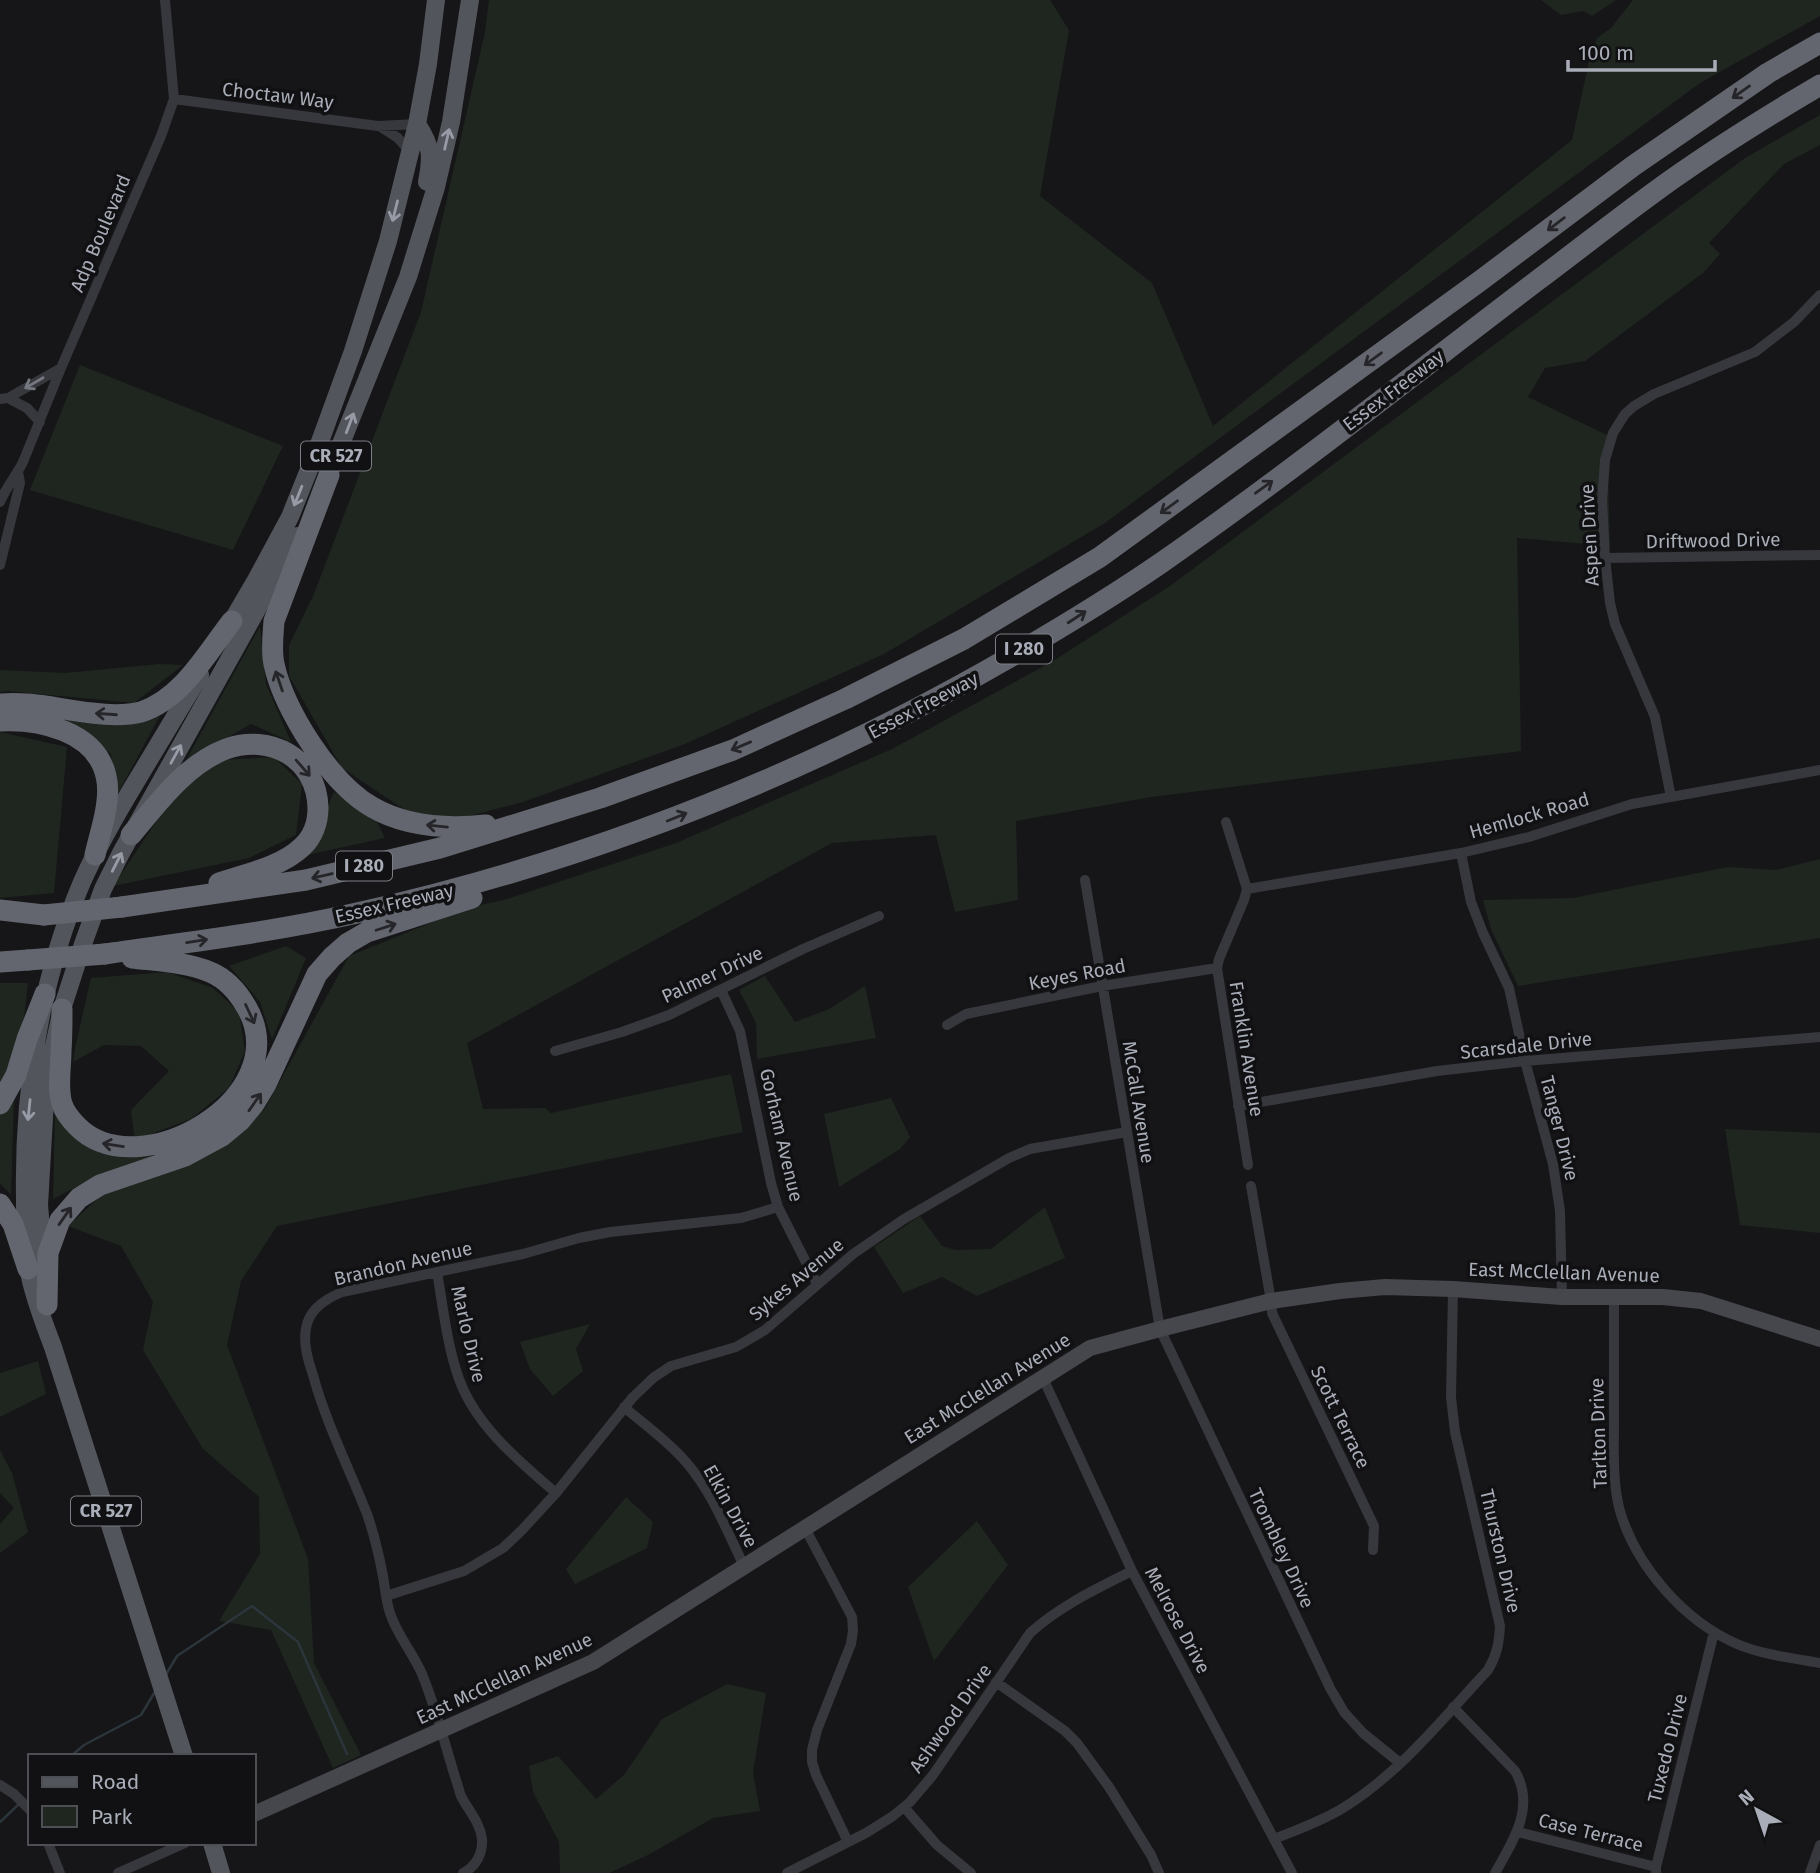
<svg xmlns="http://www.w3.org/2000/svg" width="1820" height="1873" font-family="'Fira Sans',sans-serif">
	<rect width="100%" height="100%" fill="#161618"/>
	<path fill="#1e261f" d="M489,0H1050L1069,30L1040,196L1152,283L1213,426L1572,140L1589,61L1597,38L1611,28L1633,0H1820V16L1700,83L1105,523L884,654L685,744L523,802L469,816H414L342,768L289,676V645L314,594L421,312L485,32Z
		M1541,0H1616L1592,16L1583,11L1561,15Z
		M1820,115V145L1784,164L1709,243L1720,254L1703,273L1585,361L1545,368L1528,397L1607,435L1610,546L1517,538L1521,751L1151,797L1016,821L1018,900L955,912L936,835L832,843L467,1043L483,1109L545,1108L551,1113L731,1074L743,1132L277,1226L241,1281L227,1345L308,1559L314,1663L361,1755L333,1768L271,1630L219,1621L260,1554L259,1497L203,1449L143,1350L153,1302L121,1246L68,1226L108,1189L222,1147L264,1110L349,956L470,907L504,900L676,843L892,749L1053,661L1170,586L1745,158Z
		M80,365L283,446L233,550L30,490Z
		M260,626L266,684L291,742L251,724L185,762Z
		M160,664L183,665L134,703L8,691L0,692V670L64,673Z
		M162,712L117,795L111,754L63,718Z
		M0,732L67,747L54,893L0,898Z
		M274,757L302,784L296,835L249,858L113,886L174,795L221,760Z
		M334,792L377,822L385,838L307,855Z
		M1820,859V938L1518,986L1491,929L1483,900L1573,898L1728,867L1776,870Z
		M286,946L306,958L272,1040L260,1002L229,966Z
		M167,972L213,988L239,1012L245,1051L229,1088L191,1119L135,1140L131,1110L169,1071L141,1046L104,1045L73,1062L75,1048L91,978Z
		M765,976L795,1022L829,1009L865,986L876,1038L757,1059L756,1023L739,990Z
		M0,983H28L22,1035L0,1093Z
		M14,1098L11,1195L0,1183V1115Z
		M891,1098L910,1137L900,1149L839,1187L824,1114Z
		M55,1112L101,1152L157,1156L96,1177L53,1199Z
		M1725,1129L1820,1133V1233L1740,1225Z
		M1045,1207L1065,1258L977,1296L942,1277L903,1293L874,1247L920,1216L942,1246L956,1250L991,1249Z
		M590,1324L576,1349L583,1371L553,1396L530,1369L520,1342Z
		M38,1361L46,1394L0,1417V1373Z
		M0,1450L12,1473L28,1532L0,1553V1524L14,1508L0,1493Z
		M626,1497L653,1522L647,1548L575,1584L566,1569Z
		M977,1521L1008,1565L934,1661L908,1587Z
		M727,1684L766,1693L753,1773L760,1811L713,1818L648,1855L609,1873H560L559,1842L533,1792L529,1766L558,1756L596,1799L624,1775L662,1719Z"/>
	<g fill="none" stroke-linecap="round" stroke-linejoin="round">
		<path stroke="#2c353c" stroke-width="2.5" d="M165,1676L177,1656L252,1606L298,1642L347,1754
			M71,1756L84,1745L141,1715L156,1690
			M0,1822L20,1803"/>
		<path stroke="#37383d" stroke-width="10" d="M174,99L378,126L417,124
			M381,127L398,138L410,152
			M8,398L27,408L40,422
			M0,399L8,398L61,368
			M0,502C6,487 16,476 23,462L61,368L161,136L174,99L165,0
			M1605,558L1820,555
			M0,565L20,483L18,472
			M1671,797L1655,717L1615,624L1610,603L1605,558L1602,501L1605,460L1613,433L1625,414L1634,406L1654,394L1755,352L1794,322L1820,295
			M1226,822L1247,889L1244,900L1219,959L1217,968L1248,1165
			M1461,853L1471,902L1483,933L1509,988L1525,1061L1553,1164L1560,1211L1562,1297
			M1085,880L1160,1329L1330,1688L1344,1712L1363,1733L1400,1763
			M1247,889L1461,853L1529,837L1632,804L1820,770
			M721,990L740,1031L771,1183L778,1207L817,1284
			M947,1025L966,1014L1102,986L1217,968
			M555,1051L622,1032L669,1015L803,949L879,916
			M1238,1106L1437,1071L1525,1061L1820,1037
			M1251,1186L1271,1301L1272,1313L1374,1526L1373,1550
			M437,1272C443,1307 447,1345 459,1379C476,1426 519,1461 556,1493
			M1614,1297C1614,1338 1614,1379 1614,1420C1614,1450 1612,1482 1620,1511C1636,1566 1684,1621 1737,1644C1763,1655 1792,1658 1820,1663
			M1043,1378L1132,1571L1292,1873
			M624,1407C645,1425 668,1441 686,1462C712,1492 727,1531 744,1566
			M805,1528L852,1617L853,1631L851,1644L817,1730L812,1750V1762L816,1775L848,1842
			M386,1596L464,1571L503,1548L522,1530L556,1493L633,1397L653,1378L671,1366L736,1347L765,1330L853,1254L904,1219L1009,1158L1030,1149L1127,1132
			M996,1682L1065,1731L1077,1743L1109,1787L1151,1855L1159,1873
			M1453,1707L1515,1771C1536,1807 1513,1841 1495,1873
			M0,1785L14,1794L30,1810
			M904,1807L937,1845L971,1873
			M1518,1832L1656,1867
			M1274,1839C1297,1830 1322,1821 1343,1808C1400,1773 1443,1718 1488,1670C1497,1655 1499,1643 1500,1626L1455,1432L1451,1397L1453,1289
			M48,1843L60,1873
			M118,1873L185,1843
			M463,1873C476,1867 483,1853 482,1839C480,1822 468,1810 461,1796C459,1791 458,1785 456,1780C445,1745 436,1708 422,1674C413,1653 397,1635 390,1613C386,1601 385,1588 383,1576C379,1555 374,1534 367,1514C349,1468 326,1423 313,1375C308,1360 303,1344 306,1328C309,1310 325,1299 342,1292L523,1254L579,1238L610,1232L741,1218L778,1207
			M787,1873L866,1833L893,1816L910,1802L933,1775L1030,1633C1060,1606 1096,1589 1132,1571
			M1656,1873V1867L1714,1632
			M1810,1873L1820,1845"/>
		<path stroke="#45474d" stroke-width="16" d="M254,1814L593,1662L1090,1348L1160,1329L1271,1301L1340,1291L1385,1287L1453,1289L1562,1297H1663L1701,1301L1820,1339"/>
		<path stroke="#53555c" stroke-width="18" d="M417,124C432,147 432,156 427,182
			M324,486L408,277L436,187L451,122L470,0
			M225,633L256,580L290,517L318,447L353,351L388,241L417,124L428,64L436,0
			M44,1264L39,1205L46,1083L62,1009L83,944L103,889L121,853L298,536
			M184,1756L53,1347C44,1323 34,1298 29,1272C24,1248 25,1222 25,1198C23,1091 40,981 82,882C98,846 117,813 137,780C158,745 179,710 200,675
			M212,1843L221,1873"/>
		<path stroke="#63666e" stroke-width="21" d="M329,475L274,621C273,636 271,650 274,664C283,709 331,784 372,807C406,827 447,829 486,825
			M0,704C31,701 61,710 92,713C108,715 125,716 141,712C182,699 207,653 232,621
			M0,721C39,719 96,731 106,776C112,800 100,832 95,855
			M131,835C157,804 186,764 226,749C270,733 317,758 318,808C318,822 313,837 302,847C281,867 246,874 219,883
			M122,907L306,880L440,848L600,798L733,750L845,699L964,639L1100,557L1480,281L1633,166L1768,73L1820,43
			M0,910L44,915
			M105,954C189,942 274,932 357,913C588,861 807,775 1012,656C1062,627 1113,596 1161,563C1290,473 1413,375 1538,280C1582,247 1626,212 1671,180C1719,146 1769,115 1820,85
			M0,962L28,960
			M62,1009C62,1023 62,1037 61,1051C61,1068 57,1088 62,1104C65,1113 71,1120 77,1126C138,1189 297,1097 247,1008C238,992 227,979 210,972C186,962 157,961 132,958
			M0,1104L16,1075L27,1039L45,994
			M0,1204L13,1224L28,1269
			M47,1305L48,1253L60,1220L79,1198L100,1185L185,1156L222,1136L240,1121L254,1104L266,1084L317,974L332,957L348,943L367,932L472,898"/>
		<path stroke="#63666e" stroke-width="21" d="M44,915L122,907
			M28,960L105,954"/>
	</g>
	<defs><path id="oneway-shaft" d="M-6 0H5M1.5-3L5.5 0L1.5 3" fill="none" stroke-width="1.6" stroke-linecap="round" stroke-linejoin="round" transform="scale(1.75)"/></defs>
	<g stroke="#26262a">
		<use href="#oneway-shaft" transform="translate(1741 92) rotate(145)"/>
		<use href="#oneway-shaft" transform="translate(1556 224) rotate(143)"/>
		<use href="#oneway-shaft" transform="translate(1373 359) rotate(144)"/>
		<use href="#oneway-shaft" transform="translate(1264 487) rotate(-36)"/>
		<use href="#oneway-shaft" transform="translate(1169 507) rotate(144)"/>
		<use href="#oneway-shaft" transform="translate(1077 617) rotate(-33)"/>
		<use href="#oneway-shaft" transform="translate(279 681) rotate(-109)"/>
		<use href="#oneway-shaft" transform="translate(106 714) rotate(-176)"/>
		<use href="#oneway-shaft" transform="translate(741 746) rotate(157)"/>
		<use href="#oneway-shaft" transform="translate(303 768) rotate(49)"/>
		<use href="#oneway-shaft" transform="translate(677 817) rotate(-22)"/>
		<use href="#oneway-shaft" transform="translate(437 826) rotate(-174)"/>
		<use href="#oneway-shaft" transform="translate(322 876) rotate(167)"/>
		<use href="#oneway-shaft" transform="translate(386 927) rotate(-18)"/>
		<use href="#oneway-shaft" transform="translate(197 941) rotate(-9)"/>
		<use href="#oneway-shaft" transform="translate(250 1014) rotate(65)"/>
		<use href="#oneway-shaft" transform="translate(255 1102) rotate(-55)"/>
		<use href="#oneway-shaft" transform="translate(113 1145) rotate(-171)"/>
		<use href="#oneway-shaft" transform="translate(65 1216) rotate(-55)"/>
	</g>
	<g stroke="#979ba6">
		<use href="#oneway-shaft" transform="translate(447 139) rotate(-77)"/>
		<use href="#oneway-shaft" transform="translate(395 211) rotate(104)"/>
		<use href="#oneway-shaft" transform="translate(350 423) rotate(-69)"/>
		<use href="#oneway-shaft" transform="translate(298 496) rotate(112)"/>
		<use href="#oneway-shaft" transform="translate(176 754) rotate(-61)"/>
		<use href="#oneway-shaft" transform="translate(117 862) rotate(-63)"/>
		<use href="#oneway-shaft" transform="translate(29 1110) rotate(96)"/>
	</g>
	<use stroke="#757881" href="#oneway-shaft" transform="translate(34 383) rotate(150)"/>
	<g text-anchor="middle" stroke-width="7" stroke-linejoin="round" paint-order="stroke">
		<g fill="#111113" stroke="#7b7e86" stroke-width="2">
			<rect x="301" y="441.5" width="70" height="29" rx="5"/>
			<rect x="996" y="634.5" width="56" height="29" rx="5"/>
			<rect x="336" y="851.5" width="56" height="29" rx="5"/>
			<rect x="71" y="1496.5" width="70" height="29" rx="5"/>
		</g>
		<g font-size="18" font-weight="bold" fill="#a8adb8">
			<text x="336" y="462">CR 527</text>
			<text x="1024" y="655">I 280</text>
			<text x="364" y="872">I 280</text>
			<text x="106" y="1517">CR 527</text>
		</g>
		<g font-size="19" fill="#a8adb8" stroke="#111113">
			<text transform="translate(278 95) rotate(7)" y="7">Choctaw Way</text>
			<text transform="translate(100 233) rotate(-67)" y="7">Adp Boulevard</text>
			<text transform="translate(1393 390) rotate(-37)" y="7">Essex Freeway</text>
			<text transform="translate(1589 535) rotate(-93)" y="7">Aspen Drive</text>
			<text transform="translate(1713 540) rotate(-1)" y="7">Driftwood Drive</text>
			<text transform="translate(923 705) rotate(-28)" y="7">Essex Freeway</text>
			<text transform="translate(1529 815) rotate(-16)" y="7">Hemlock Road</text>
			<text transform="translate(394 903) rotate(-13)" y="7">Essex Freeway</text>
			<text transform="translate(712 974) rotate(-25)" y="7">Palmer Drive</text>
			<text transform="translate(1077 974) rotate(-11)" y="7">Keyes Road</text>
			<text transform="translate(1526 1045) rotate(-6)" y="7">Scarsdale Drive</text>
			<text transform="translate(1247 1049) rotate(81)" y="7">Franklin Avenue</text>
			<text transform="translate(1139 1102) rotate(81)" y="7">McCall Avenue</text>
			<text transform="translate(1560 1128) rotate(76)" y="7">Tanger Drive</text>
			<text transform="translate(782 1135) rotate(77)" y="7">Gorham Avenue</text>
			<text transform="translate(403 1263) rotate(-13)" y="7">Brandon Avenue</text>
			<text transform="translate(1564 1272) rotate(2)" y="7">East McClellan Avenue</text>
			<text transform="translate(796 1279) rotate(-40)" y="7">Sykes Avenue</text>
			<text transform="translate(469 1334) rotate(77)" y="7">Marlo Drive</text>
			<text transform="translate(987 1388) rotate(-32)" y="7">East McClellan Avenue</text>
			<text transform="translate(1341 1417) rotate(64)" y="7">Scott Terrace</text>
			<text transform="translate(1598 1433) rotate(-92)" y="7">Tarlton Drive</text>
			<text transform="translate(731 1506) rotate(61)" y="7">Elkin Drive</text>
			<text transform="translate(1282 1548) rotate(65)" y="7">Trombley Drive</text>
			<text transform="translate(1501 1551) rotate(77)" y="7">Thurston Drive</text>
			<text transform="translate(1178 1620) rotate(62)" y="7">Melrose Drive</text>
			<text transform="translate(504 1678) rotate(-25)" y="7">East McClellan Avenue</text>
			<text transform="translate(950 1718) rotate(-55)" y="7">Ashwood Drive</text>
			<text transform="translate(1667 1748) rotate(-76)" y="7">Tuxedo Drive</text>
			<text transform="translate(1591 1832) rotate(14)" y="7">Case Terrace</text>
		</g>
	</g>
	<rect x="28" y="1754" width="228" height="91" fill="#111113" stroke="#4d4f55" stroke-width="2"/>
	<rect x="42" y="1777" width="35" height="10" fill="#53555c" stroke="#4d4f55" stroke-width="2"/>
	<text x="91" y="1789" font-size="21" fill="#a8adb8">Road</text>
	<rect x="42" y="1806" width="35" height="21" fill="#1e261f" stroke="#4d4f55" stroke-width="2"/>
	<text x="91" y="1824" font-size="21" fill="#a8adb8">Park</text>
	<g transform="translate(1757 1810) rotate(320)" stroke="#111113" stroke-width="5" paint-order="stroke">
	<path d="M0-5L12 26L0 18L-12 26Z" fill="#a8adb8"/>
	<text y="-10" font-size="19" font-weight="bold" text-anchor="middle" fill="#a8adb8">N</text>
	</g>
	<path d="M1568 60v10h147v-10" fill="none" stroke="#a8adb8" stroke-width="3.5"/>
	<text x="1578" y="60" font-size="21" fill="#a8adb8" stroke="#111113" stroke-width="5" paint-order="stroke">100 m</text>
</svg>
